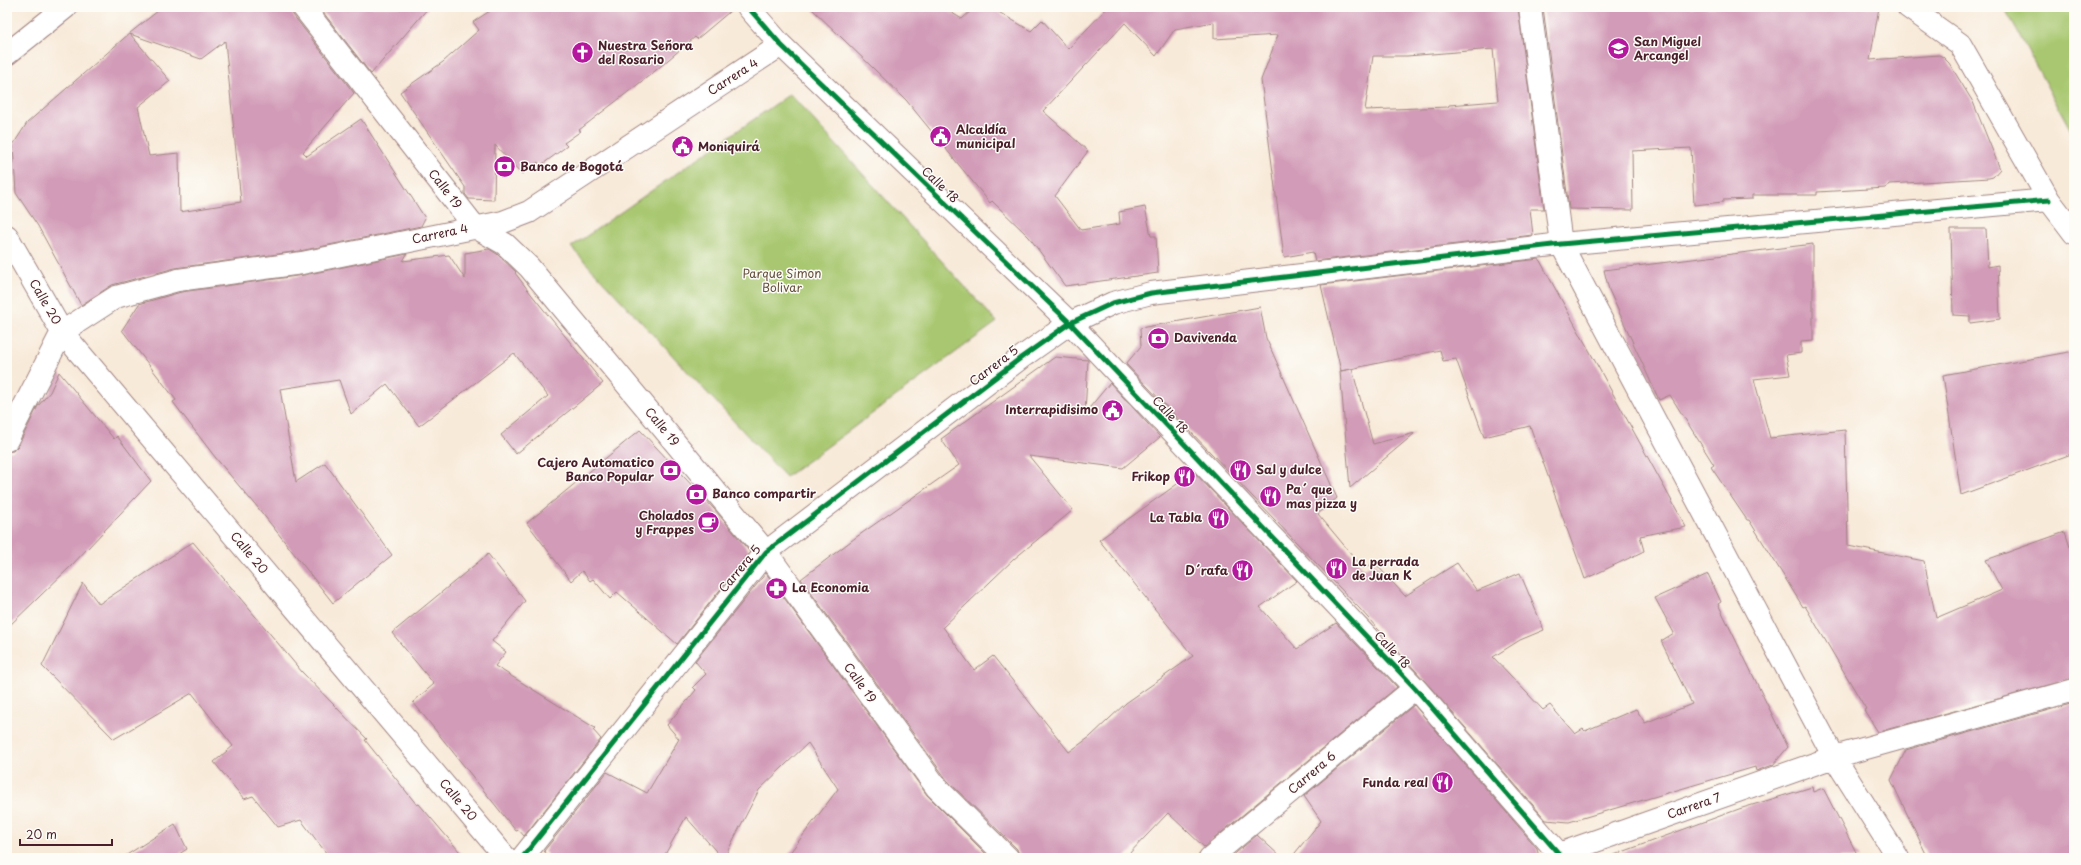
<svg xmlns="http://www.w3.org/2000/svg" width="2081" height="865" font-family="'Playpen Sans',sans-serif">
	<rect width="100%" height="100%" fill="#fdfcf7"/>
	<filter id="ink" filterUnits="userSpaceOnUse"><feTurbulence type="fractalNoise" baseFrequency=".025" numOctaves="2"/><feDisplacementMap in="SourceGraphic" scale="8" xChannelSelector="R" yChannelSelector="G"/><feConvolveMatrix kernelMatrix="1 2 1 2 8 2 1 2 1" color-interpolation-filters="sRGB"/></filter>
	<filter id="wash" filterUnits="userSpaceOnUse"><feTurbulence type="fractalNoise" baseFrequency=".012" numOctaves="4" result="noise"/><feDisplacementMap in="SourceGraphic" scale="16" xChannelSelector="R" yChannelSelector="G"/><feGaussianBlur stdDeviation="0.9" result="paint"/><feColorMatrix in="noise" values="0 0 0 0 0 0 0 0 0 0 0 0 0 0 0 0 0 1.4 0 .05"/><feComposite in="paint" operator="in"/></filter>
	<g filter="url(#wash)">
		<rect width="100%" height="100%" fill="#f8ead9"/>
		<path fill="#a8c76f" stroke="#79734d" d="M2004,7H2074V136Z
			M790,94L997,322L786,477L571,247Z"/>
		<g id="blocks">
			<path fill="#d29bb7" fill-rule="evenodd" d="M163,7H291L293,15L354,93L303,152L307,156L361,119L425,218L421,226L300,251L175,268L112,285L81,305L38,226L16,193L13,145L27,123L130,33ZM130,34L201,59L225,41L241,202L180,212L179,153L149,156L138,107L170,81Z
				M319,7H429L371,74Z
				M496,7H735L697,39L695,37L655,71L579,130L581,131L564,143L567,146L540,166L538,162L522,174L495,145L494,200L469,199L465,194V187L400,92L443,62L479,30L473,22Z
				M810,7H942L962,19L975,7H990L1031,31L1042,20L1068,49L1108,7H1518L1544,209H1530L1533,235L1315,261L1313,252L1284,257L1261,80L1278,35L1214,39V22L1175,29L1156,56L1125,23L1043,111L1088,151L1055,196L1081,230L1120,224L1119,212L1145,207L1151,236H1156L1158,273L1065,286L1029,237L992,201L990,203L906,100ZM1493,49L1498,101L1449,105L1448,107L1365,110L1373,56H1407Z
				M1543,7H1879L1870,60L1939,55L1943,57L1949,63L1973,102L2000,169L1993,177L1989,178L1889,184L1886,188L1817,192V195H1752V199L1723,200V202L1694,205L1691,148L1632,151L1633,210L1569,209Z
				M1951,229H1986L1988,267L1998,265L2000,319L1970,323V316L1953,315Z
				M1813,244V340L1801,341V353L1786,355L1790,375L1754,379L1770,438L1845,430L1848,546L1924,561L1936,618L2002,590L1986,560L2065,532L2074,559V678L1878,732L1864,710L1866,709L1805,606L1803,607L1749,520H1747L1711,467L1714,465L1670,395L1659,400L1609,290L1604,270Z
				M489,249L497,254L516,272L515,273L531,294L603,383L516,454L501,435L548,396L514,353L419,426L387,384L351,414L339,380L280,389L296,482L325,463L392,555L333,603L251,499H250L215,457L173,402L176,400L122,330L139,304L181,292L304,275L407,254L403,261L449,255L465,279V253Z
				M1539,259L1686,527L1640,536L1644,551L1585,579L1530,426L1484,437L1456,359L1443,361L1440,350L1341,371L1321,285Z
				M1260,307L1266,338L1337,498L1318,514L1363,568L1375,563L1405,596L1457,563L1477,591L1520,573L1544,630L1520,640L1493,657L1543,710L1550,705L1575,734L1583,729L1585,731L1636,709L1645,723L1692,704L1661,641L1674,633L1655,598L1708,574L1721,602L1718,604L1788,747L1773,765L1756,771L1755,767L1569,822L1546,820L1424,680L1359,608L1126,364L1141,346L1140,328Z
				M2074,351V453L1961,495L1943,375Z
				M1055,357L1088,360L1085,413L1110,383L1160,437L1123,468L1029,456L1073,510L1014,559L943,627L974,670L993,656L1069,752L1090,737L1126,703L1193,656L1099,540L1194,472L1297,581L1260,607L1297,649L1336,623L1397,687L1204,847L1168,813L1125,858H1020L1017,849L947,780L801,579L855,538L959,465L941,439Z
				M1352,369L1373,444L1415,433L1350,488L1340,371Z
				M59,372L114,439L117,436L151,481L71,566L7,628V452L13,451L18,446L38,406L50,392Z
				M640,430L714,509L750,552L677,644L617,592L610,599L593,579L590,581L582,571L571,581L527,523Z
				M193,542L302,672L367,739L365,740L417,805L419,804L465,858H330L301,820L278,827L253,796L244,799L214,762L233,746L192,693L114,739L42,666L83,583L99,604Z
				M488,554L525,601L492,641L506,652L495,666L595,728L593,730L601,739L524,836L519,830L516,831L413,702L434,684L392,633Z
				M766,573L927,795L990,858H786L838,789L808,743L759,790L724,858H722L686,817L663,858H550L544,851L607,772L647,793L679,739L667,725L696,690L693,687L706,674L695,661Z
				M2074,703V858H1928L1891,780L1906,750Z
				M1414,705L1537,848L1539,858H1291L1321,821L1304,796Z
				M1812,787L1813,792L1823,788L1859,858H1615L1614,855L1739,809Z
				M175,824L187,849L173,858H122Z
				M1257,835L1282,858H1230Z"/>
		</g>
	</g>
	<g filter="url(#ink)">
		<use href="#blocks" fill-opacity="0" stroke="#a18482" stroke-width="1"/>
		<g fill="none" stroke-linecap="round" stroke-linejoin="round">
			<defs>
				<path id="minor" d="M303,7L475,227L505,244L529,267L766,552L937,788L1008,858
					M748,7L781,45L1070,323L1415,688L1559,854L1560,858
					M1530,7L1561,244L1834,757L1898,858
					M1908,7L1960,44L2049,200L2074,233
					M7,54L66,7
					M7,236L62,332L506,858
					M7,440L62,332L116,297L178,280L302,263L503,222L529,212L781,45
					M522,858L766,552L1022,357L1070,323L1113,303L1151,293L1561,244L2049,200
					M1210,858L1415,688
					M1556,858L1559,854L1834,757L2074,690"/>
			</defs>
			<use href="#minor" stroke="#a18482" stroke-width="24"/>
			<use href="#minor" stroke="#fff" stroke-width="22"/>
			<defs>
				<path id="cycleway" d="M748,7L781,45L1070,323L1415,688L1559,854L1560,858
					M522,858L766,552L1022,357L1070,323L1113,303L1151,293L1561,244L2049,200"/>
			</defs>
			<use href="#cycleway" stroke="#fdfcf7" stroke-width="8"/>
			<use href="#cycleway" stroke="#00873e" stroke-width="5"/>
		</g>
	</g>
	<defs>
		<symbol id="school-disc" viewBox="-11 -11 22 22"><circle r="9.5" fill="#b5179e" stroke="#fdfcf7"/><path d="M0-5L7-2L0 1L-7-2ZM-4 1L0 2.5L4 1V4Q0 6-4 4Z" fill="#fff"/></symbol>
		<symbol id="church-disc" viewBox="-11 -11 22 22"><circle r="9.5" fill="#b5179e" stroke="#fdfcf7"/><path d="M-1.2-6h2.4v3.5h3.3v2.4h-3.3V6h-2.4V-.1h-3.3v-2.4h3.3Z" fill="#fff"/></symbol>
		<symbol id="civic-disc" viewBox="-11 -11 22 22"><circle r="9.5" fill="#b5179e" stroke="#fdfcf7"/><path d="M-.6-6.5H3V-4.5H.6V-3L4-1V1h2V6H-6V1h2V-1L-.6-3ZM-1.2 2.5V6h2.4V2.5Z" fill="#fff"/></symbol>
		<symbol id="bank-disc" viewBox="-11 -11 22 22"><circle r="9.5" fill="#b5179e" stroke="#fdfcf7"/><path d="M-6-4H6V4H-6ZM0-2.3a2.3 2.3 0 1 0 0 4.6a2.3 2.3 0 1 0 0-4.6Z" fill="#fff"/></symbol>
		<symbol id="restaurant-disc" viewBox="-11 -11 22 22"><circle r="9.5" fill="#b5179e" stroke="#fdfcf7"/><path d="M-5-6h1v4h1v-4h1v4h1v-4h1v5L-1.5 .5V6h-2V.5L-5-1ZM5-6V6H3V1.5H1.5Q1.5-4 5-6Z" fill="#fff"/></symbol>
		<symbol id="cafe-disc" viewBox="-11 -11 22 22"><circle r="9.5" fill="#b5179e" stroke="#fdfcf7"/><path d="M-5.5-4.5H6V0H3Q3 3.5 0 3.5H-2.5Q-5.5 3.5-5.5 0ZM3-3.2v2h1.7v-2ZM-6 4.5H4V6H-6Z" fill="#fff"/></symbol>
		<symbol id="pharmacy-disc" viewBox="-11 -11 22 22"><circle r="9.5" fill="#b5179e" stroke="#fdfcf7"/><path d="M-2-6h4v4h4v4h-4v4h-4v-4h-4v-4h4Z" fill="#fff"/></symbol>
	</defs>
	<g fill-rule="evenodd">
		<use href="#school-disc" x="1606" y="36" width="25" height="25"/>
		<use href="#church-disc" x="570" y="40" width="25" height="25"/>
		<use href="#civic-disc" x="928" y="124" width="25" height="25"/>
		<use href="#civic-disc" x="670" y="134" width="25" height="25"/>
		<use href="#bank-disc" x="492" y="154" width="25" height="25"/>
		<use href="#bank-disc" x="1146" y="326" width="25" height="25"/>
		<use href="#civic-disc" x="1100" y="398" width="25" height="25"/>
		<use href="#bank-disc" x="658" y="458" width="25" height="25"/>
		<use href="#restaurant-disc" x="1228" y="458" width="25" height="25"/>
		<use href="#restaurant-disc" x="1172" y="464" width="25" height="25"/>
		<use href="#bank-disc" x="684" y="482" width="25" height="25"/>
		<use href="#restaurant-disc" x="1258" y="484" width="25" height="25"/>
		<use href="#restaurant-disc" x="1206" y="506" width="25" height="25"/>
		<use href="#cafe-disc" x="696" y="510" width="25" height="25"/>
		<use href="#restaurant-disc" x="1324" y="556" width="25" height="25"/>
		<use href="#restaurant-disc" x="1230" y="558" width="25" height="25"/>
		<use href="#pharmacy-disc" x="764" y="576" width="25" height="25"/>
		<use href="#restaurant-disc" x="1430" y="770" width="25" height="25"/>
	</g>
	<g text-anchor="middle" stroke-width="3" stroke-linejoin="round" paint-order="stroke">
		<g font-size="12" font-weight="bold" fill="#4a1f2b" stroke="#fdfcf7" text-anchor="start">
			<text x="1634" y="46">San Miguel<tspan x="1634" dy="14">Arcangel</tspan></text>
			<text x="598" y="50">Nuestra Señora<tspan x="598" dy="14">del Rosario</tspan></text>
			<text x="956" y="134">Alcaldía<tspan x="956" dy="14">municipal</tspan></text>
			<text x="698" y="151">Moniquirá</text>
			<text x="520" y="171">Banco de Bogotá</text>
			<text x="1174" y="342">Davivenda</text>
			<text x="1098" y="414" text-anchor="end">Interrapidisimo</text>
			<text x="654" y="467" text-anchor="end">Cajero Automatico<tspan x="654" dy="14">Banco Popular</tspan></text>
			<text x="1256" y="474">Sal y dulce</text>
			<text x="1170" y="481" text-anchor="end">Frikop</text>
			<text x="1286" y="494">Pa´ que<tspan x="1286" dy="14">mas pizza y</tspan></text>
			<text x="712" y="498">Banco compartir</text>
			<text x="694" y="520" text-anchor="end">Cholados<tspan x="694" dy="14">y Frappes</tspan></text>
			<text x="1202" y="522" text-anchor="end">La Tabla</text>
			<text x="1352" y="566">La perrada<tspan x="1352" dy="14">de Juan K</tspan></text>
			<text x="1228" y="575" text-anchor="end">D´rafa</text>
			<text x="792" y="592">La Economia</text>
			<text x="1428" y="787" text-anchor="end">Funda real</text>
		</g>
		<g font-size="12" fill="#4a1f2b" stroke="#fdfcf7">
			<text transform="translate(733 77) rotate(-33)" y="4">Carrera 4</text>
			<text transform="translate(940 185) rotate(44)" y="4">Calle 18</text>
			<text transform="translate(445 189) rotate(52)" y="4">Calle 19</text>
			<text transform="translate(440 234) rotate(-12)" y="4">Carrera 4</text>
			<text transform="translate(45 302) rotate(60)" y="4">Calle 20</text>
			<text transform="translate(994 366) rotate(-37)" y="4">Carrera 5</text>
			<text transform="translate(1170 415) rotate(47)" y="4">Calle 18</text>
			<text transform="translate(662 427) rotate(50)" y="4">Calle 19</text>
			<text transform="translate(249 553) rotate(50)" y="4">Calle 20</text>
			<text transform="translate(740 569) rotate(-50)" y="4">Carrera 5</text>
			<text transform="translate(1392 650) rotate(47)" y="4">Calle 18</text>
			<text transform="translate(860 683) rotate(54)" y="4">Calle 19</text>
			<text transform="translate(1312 773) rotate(-40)" y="4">Carrera 6</text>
			<text transform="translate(458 800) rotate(50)" y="4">Calle 20</text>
			<text transform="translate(1694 806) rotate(-19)" y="4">Carrera 7</text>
		</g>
		<g font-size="12" fill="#66513f" stroke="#fdfcf7">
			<text x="782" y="278">Parque Simon<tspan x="782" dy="14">Bolivar</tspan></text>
		</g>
	</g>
	<rect width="2081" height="865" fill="none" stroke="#fdfcf7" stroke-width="24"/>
	<path d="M20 839v6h92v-6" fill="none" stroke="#4a1f2b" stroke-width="2"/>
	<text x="26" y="839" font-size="12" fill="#4a1f2b" stroke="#fdfcf7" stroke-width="3" paint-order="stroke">20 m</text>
</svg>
